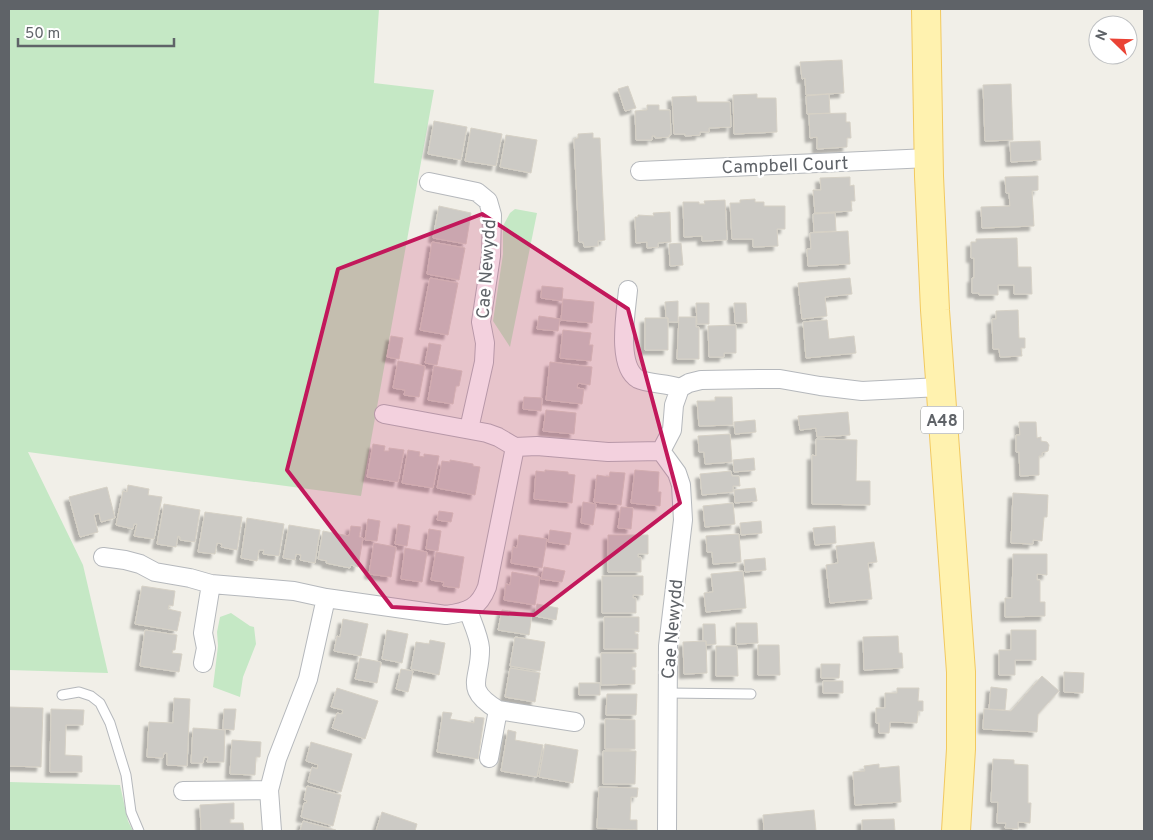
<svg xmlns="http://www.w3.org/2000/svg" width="1153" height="840" font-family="Overpass,sans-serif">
	<defs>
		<filter id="shadow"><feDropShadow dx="-4.5" dy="4.5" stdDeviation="1" flood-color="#0004"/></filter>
	</defs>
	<rect width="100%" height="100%" fill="#f1efe8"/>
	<path fill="#c5e8c5" d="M9,9H379L374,83L434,90L361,496L28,452L83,565L108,673L9,670Z
		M515,209L537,213L510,347L493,321L503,254V226L510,213Z
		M231,613L250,626L254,627L256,644L243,677L240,697L213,687L218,646L217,632L220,617Z
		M9,782L120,785L128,821L133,831H9Z"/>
	<path fill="#cccac5" stroke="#d6d1c6" filter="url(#shadow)" d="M842,60L844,93L806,95L805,78L802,79L800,62Z
		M1011,84L1013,140L985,141L983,85Z
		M628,86L636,108L625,111L618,89Z
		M757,94V98H776L777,132L734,134L733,95Z
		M829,94L830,113L807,114L806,96Z
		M696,96L697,102H730L731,127L709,128V132H700V135L685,136V134H674L672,97Z
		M647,105H659V110H670L671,135H669V137L655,138V136H652V140H636L635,111L647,110Z
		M846,113V122H850L851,138H847V147L817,149V137L810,138L809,114Z
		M434,121L467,127L461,160L428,154Z
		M471,128L502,134L496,166L465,161Z
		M593,133V138H600L605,240L598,241V246L584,247L583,242H579L574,139L578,138V134Z
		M506,135L537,140L531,173L500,167Z
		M1040,141L1041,160L1011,162L1010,142Z
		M1038,176V190L1032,191L1034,226L982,228L981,207L1010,206L1009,193H1006L1005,177Z
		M850,177V186L854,185L855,201H851L852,211L815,213L813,190H821L820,178Z
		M755,199V202H764V206H785V229H777L778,246L753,247V239H732L730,203H740V200Z
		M725,200L727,240L702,241V236L684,237L683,202H699V204H705L704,201Z
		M439,206L471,213L466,244L433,238Z
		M670,212L671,242L658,243V247L647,248V242L636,243L635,217H638V215L654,216L653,213Z
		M835,213L836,231L814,232L813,214Z
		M848,231L850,264L808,266L807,249H811L810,233Z
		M1017,238L1018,267H1031L1032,294H1014V285H998V295H979V293H972V278H974V258H971V242H976V239Z
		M432,242L465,248L459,280L427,274Z
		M681,243L683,265L670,266L669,244Z
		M430,278L458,283L448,335L420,330Z
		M850,278L852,294L825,297L827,316L802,319L798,283Z
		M542,286L563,288L562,301L541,298Z
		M563,299L594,302L592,323L561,320Z
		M678,301V322H668V318H666L665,302Z
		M696,303H709V324H697Z
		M734,303H746L747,323H735Z
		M1018,310L1019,338H1025V348H1021L1022,356L1000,357L999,349H993L992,319H996V311Z
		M539,316L560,319L558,331L537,329Z
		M679,317H696V327H699V359H677Z
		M645,318H668V350H645Z
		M827,320L829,339L854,336L856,353L806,358L803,322Z
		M736,325V353H724V357H709L708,326Z
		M563,330L591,333L589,345H593L591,361L560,358Z
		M391,336L403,338L399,359L387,357Z
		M429,343L441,345L437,365L425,363Z
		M398,361L425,366L419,397L404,395L405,390L393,388Z
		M550,362L592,367L590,385L578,383L577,388L584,389L582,404L546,400Z
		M434,366L462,371L459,386H456L453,404L428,400Z
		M524,397L542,398L541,411L523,409Z
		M715,397H732L733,425L699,426L697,401H715Z
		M546,410L576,413L574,434L543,431Z
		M848,412L850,435L817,437L816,428L800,430L798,416Z
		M755,420L756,432L735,434L734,422Z
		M1019,422H1036L1037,438L1041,437V441L1047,442L1049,445L1048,451L1042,453V456H1039V475L1020,476L1019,452H1016V435H1020Z
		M730,434L732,462L705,464L704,452H699L698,436Z
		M816,439L857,440L856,481H870V505L812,504V455L816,456Z
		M373,444L385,446L384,451H389V448L404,450L398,482L367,477Z
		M408,450L420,452L419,456L424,457V454L439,456L433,488L402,483Z
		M754,458L755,470L734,472L733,460Z
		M450,460L473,464V466L480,467L475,495L437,488L442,461L450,462Z
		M545,470L568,472V474L575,475L572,503L534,499L536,471L545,472Z
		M635,470L659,472L658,492H661L660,506L631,503Z
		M731,471L732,476H739L740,486H733V492L702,495L700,474Z
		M610,472L625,473L621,505L594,502L597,475L609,477Z
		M128,485L149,489L148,495L162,497L154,539L134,536L137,524H134L133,529L116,525L123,491L127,492Z
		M107,487L115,518L101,522L99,513L94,515L98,532L80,537L69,497Z
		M755,488L757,501L735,503L734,490Z
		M1013,493L1048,495L1047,517H1044L1042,541L1033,540V544L1011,543Z
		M583,502L596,504L593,525L581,523Z
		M733,503L735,524L705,527L703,506Z
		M164,504L200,510L195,542L180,540V537L178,536L176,547L157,544Z
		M621,507L633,508L631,529L618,528Z
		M439,511L453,513L451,522L437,520Z
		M205,512L242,517L237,550L221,547L222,544L217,543L215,554L198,552Z
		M247,518L284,524L279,556L263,554L264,550H259L257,561L241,558Z
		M368,519L380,521L377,541L365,540Z
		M761,521L762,533L741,535L740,523Z
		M398,524L410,526L407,546L395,544Z
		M289,525L320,530L315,563L300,560L301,555L296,554L295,560L283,558Z
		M351,526L361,527L359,537L363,538L358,567L351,565L350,568L326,563L327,561L318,559L323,531L349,536Z
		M835,526L836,543L815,545L813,528Z
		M429,529L441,531L438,551L426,549Z
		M550,530L571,533L569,545L548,542Z
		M739,534L741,562L713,564L712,552H707L706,536Z
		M519,535L547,539L542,568L511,563L513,547L517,548Z
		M608,535H648V554H638V557H641V572H608Z
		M874,542L877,562L868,563L872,599L830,603L826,565L838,563L836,546Z
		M374,543L396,547L391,577L369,574Z
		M405,548L427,552L422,582L401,579Z
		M436,552L464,557L459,588L443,586L444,582L431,580Z
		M1013,554H1047V575L1037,574V580H1040V602H1045V616L1005,617V598H1012Z
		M765,558L766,570L745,572L744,560Z
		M544,567L565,571L562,582L541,579Z
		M743,571L746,608L706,612L704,593L713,592L711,574Z
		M512,572L540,577L535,605L504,600L506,584L510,585Z
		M602,576H643V595H633V598H636V613H602Z
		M142,586L175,591L173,606L169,605L168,609L181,612L177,631L135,624Z
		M537,604L558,608L556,620L535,616Z
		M502,610L532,614L529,635L498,630Z
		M604,617H639V632L635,631V634H638V649H604Z
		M343,619L368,624L361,656L334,651L337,636L340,637Z
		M736,623H757L758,643L736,644Z
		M703,624H715L716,644L706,645V641H703Z
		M145,630L177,635L175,650H173L172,653L182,654L179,672L140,666Z
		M387,630L408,634L402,663L382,659Z
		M1011,630H1036V660H1015V675H999V650H1011Z
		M898,636L899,653H902L903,668L864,670L863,637Z
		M515,637L545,642L540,671L510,666Z
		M430,640L445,643L439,675L411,669L416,642L429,644Z
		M706,641L707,673L684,674L683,642Z
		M758,645H779L780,675H758Z
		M716,646H737L738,676H716Z
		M601,653H636V667H632V670H635V684L601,685Z
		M360,658L381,662L377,683L355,679Z
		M821,664H840L839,678H821Z
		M510,668L540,673L535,702L505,697Z
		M401,669L413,671L408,692L396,689Z
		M1064,672L1084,673L1083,693L1064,692Z
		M1042,676L1059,691L1038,714L1037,732L983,729L984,709L1011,711Z
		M823,681H843V693H823Z
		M579,683H600V695H579Z
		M991,687L1007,689L1005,710L989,709Z
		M337,688L378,701L365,739L332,728L337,713L342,714L343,710L331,707Z
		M897,688H919L918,701H923V711H918L917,723L890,722L889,733H879V723H876V708H885V693H897Z
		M607,694H637L636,715H606Z
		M174,698L190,699L187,766L167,765V753H164L163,758L147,757L149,722L173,723Z
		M9,707L43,708L41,767L9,766Z
		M51,709L84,710L83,725H66L65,755L82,756V772H50Z
		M224,709H236L234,730L223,729Z
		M443,712L452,713L450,719L474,723L475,717L484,718L478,759L437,752Z
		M605,719L635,720V749H605Z
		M193,728L225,730L224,762H207L208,757H204L203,763H191Z
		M508,730L516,732L515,740L543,745L537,777L501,771Z
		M232,740L261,742L260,757H256L255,775L230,774Z
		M311,742L352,754L341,792L308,782L312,767L317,769L318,765L306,761Z
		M545,744L578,750L573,783L539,777Z
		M603,751H636L635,784H603Z
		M993,759L1014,760V764L1028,765V803H1031L1030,823L1018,822V829L1005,828L1006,823H997L998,802H991Z
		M879,764V768L899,766L901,802L855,805L853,772L865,771L864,766Z
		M307,786L341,795L333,826L301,817L304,803H306L307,801L304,800Z
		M599,787L638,788L637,797H631L630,820H637V830L597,828Z
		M234,803V819H230V823H243L244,831H201L200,805Z
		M814,810L816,831H764L763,815Z
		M382,812L417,824L415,831H376Z
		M894,819L895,831H862V820Z
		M303,821L336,830V831H300Z"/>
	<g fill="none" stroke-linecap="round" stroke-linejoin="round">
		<defs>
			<path id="lane" d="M667,693L751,694
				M62,695L79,692L91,696L100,703L110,723L126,775L131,812L139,831"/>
			<path id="street" d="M640,171L929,158
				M429,182L477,192L488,201L492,215L491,256L481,322L485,343L484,362L469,429
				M628,290C626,312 616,366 638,379C648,384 667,383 680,388L689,383L701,380L759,379H780L820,386L862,391L940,387
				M384,414L487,433L498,437L515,447L537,446L608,452L661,451
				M103,557L125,560L140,564L155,572L190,578L211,584L294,591L326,598
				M468,610C472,622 479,636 480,648C481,680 462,688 498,710L575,722
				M203,663L206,648L203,633L211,584
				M489,758L498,710
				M183,791L269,790
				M272,831L269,790L277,759L308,679L326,598L446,615C468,612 479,608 487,587L515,447
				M667,831L668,646L683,520L681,485L677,473L661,451L672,430L674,405L680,388"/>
			<path id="primary" d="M926,9L929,176L935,310L961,672V749L956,831"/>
		</defs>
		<use href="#lane" stroke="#b5b8bc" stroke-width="11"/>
		<use href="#street" stroke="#b5b8bc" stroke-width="20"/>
		<use href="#primary" stroke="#f2c960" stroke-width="30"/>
		<use href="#lane" stroke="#fff" stroke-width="9"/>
		<use href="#street" stroke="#fff" stroke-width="18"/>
		<use href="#primary" stroke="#fff2af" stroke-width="28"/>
	</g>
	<path fill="#c2185b" fill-opacity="0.2" stroke="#c2185b" stroke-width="4" stroke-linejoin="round" d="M482,214L628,309L680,503L534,615L392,607L287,470L338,269Z"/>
	<g text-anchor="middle" stroke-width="5" stroke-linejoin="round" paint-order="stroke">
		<rect fill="#fff" stroke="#8f9295" stroke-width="1" x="921" y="406.5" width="42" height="27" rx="4"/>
		<g font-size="16" font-weight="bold" fill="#5f6368">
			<text x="942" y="426">A48</text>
		</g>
		<g font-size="18" fill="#5f6368" stroke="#fff">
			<text transform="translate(785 165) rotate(-2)" y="6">Campbell Court</text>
			<text transform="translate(486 269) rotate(-86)" y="6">Cae Newydd</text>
			<text transform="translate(672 629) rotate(-85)" y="6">Cae Newydd</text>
		</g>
	</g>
	<rect width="1153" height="840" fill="none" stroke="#5f6368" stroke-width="20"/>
	<g transform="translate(1113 40) rotate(293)"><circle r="24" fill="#ffffff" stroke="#bfc1c3"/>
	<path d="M0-4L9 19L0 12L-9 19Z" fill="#ea4335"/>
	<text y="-8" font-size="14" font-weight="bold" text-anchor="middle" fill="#5f6368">N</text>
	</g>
	<path d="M18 38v8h156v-8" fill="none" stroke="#5f6368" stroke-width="2.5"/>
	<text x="25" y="38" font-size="15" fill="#5f6368" stroke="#ffffff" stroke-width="4" paint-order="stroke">50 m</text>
</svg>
